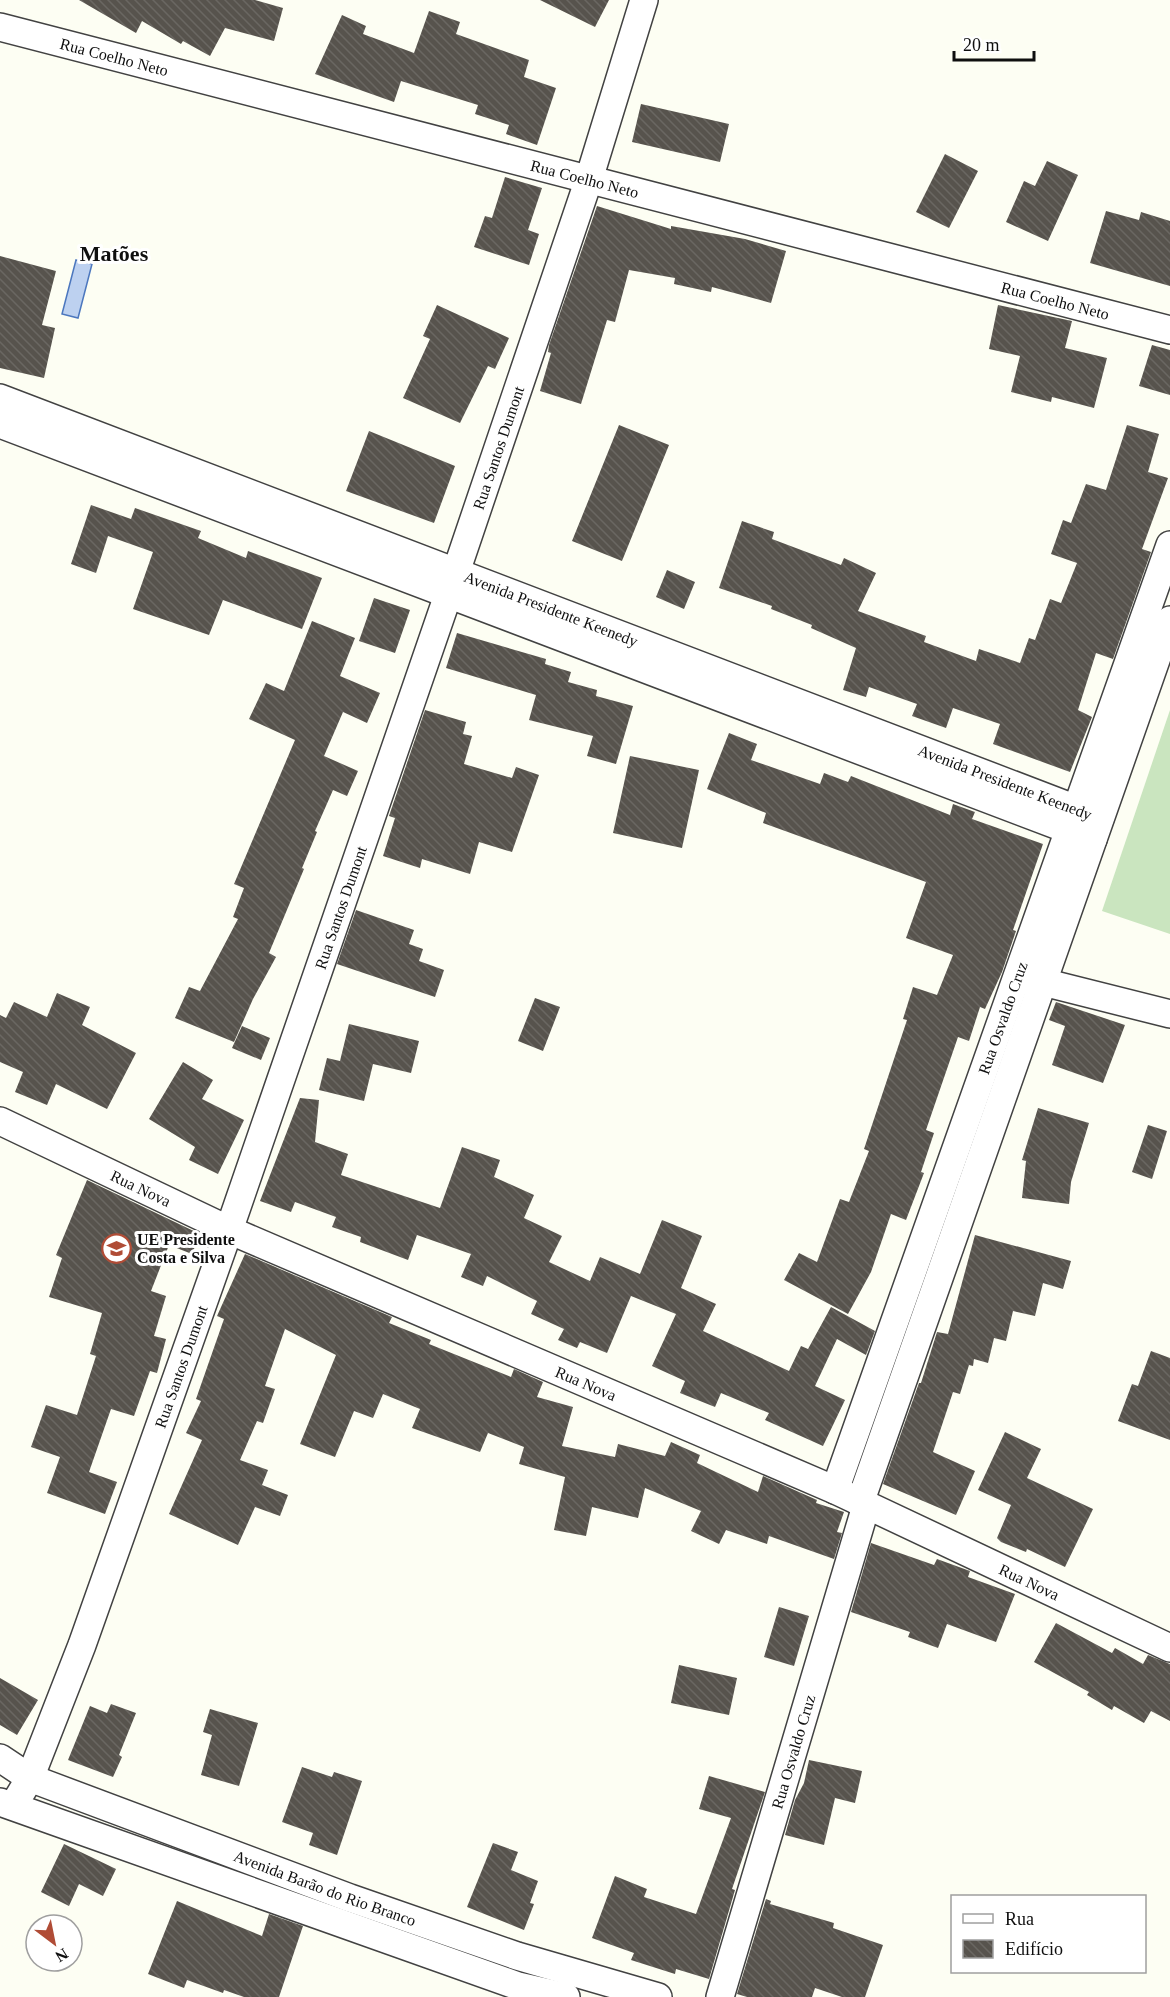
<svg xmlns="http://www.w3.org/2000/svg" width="1170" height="1997" font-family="Georgia,serif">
	<defs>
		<pattern id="building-back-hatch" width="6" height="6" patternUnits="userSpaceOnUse" patternTransform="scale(1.5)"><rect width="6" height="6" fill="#57534d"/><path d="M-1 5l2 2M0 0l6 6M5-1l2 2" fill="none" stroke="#6a6762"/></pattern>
	</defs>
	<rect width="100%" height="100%" fill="#fdfef3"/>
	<path fill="#cae5bf" d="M1170,710V934L1102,911Z"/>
	<path fill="#bdd1f0" stroke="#4c77be" stroke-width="1.5" d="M76,260L92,264L78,318L62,314Z"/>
	<path fill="url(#building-back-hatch)" d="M79,0H255L283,8L274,41L225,28L210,56L183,41L181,44L142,21L136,33Z
		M540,0H609L595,27Z
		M429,11L460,22L456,34L529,60L524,77L556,88L537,145L506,134L509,125L475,114L478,105L401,81L394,102L315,74L342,15L366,26L363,34L414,53Z
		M641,104L729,124L720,162L632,142Z
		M945,154L978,171L949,228L916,212Z
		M1047,161L1078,175L1048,241L1006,222L1024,181L1035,186Z
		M505,177L542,188L528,230L539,234L529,265L474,247L485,216L492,218Z
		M597,206L671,229V226L745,239L786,251L771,303L712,287L711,292L674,284L675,278L629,270L615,322L607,320L581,404L540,391L551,353L548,352L549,345Z
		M1106,211L1139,220L1141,212L1170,221V286L1090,263Z
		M0,256L56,271L42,325L55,328L44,378L0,368Z
		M437,305L509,338L495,369L488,366L460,423L403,398L430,339L423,336Z
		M998,305L1072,321L1065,348L1107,358L1094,408L1052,397L1051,402L1011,392L1020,356L989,349Z
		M1152,345L1170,350V395L1139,386Z
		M619,425L669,445L622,561L572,541Z
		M1127,425L1159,434L1148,472L1168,478L1142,549L1151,552L1113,659L1096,653L1078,710L1092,717L1070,772L993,744L1000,724L953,708L946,728L912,716L917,704L869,687L866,697L843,690L856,648L811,628L812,625L771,609L772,606L719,588L742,521L774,532L772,539L841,565L844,558L876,573L858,611L926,636L924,642L976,661L979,649L1020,663L1029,638L1035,640L1050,599L1061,603L1077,563L1051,554L1063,520L1071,523L1086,484L1106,490Z
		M369,431L455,466L434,523L346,491Z
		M91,505L131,519L135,508L201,531L198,538L246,558L248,551L322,578L302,629L223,600L209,635L133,609L153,552L108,536L96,573L71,564Z
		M667,570L695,582L684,609L656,597Z
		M374,598L410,610L395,653L359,641Z
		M312,621L355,638L340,676L380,693L367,723L343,712L324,756L358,771L347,796L333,790L315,831L317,832L302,868L304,869L269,953L276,957L253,999L234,1042L175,1018L189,987L200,991L238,919L233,917L244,888L234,884L295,740L249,719L266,683L284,691Z
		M457,633L546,659L545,664L571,672L568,682L597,690L596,696L633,706L616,764L587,756L593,736L529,720L536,695L446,668Z
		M425,710L466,722L463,734L472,736L464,764L512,778L516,767L539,775L512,852L479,842L470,874L422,859L420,868L383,856L395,818L389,816Z
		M729,733L757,744L751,760L820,784L824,773L848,782L851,776L950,815L953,804L975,812L972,819L1043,844L1013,930L1016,931L1002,972L985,1009L980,1007L969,1041L958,1037L926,1130L934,1133L921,1172L924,1173L906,1220L891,1214L871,1272L848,1314L784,1280L799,1253L817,1262L840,1199L849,1202L869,1151L864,1149L907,1020L903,1019L913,987L937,995L953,955L906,938L926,882L763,823L766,813L707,789Z
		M630,756L699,770L682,848L613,833Z
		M356,910L414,930L409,944L423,949L419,961L444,970L435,997L337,964Z
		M57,993L90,1007L82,1025L136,1053L107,1109L56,1084L47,1105L15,1092L23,1072L0,1062V1015L6,1018L14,1002L47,1017Z
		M535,998L560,1007L543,1051L518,1041Z
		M1056,1002L1125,1025L1103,1083L1052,1065L1065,1026L1049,1020Z
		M349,1024L419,1041L411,1073L373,1064L364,1101L319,1090L327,1058L340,1061Z
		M242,1026L270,1038L261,1060L232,1048Z
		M183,1062L213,1080L202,1099L244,1120L218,1174L189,1160L195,1147L149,1119Z
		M300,1098L319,1100L315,1142L348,1154L341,1175L440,1208L462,1147L500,1160L494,1177L534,1195L524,1218L562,1236L549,1262L590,1281L600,1257L640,1274L662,1220L702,1236L681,1288L716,1304L703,1331L789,1371L801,1346L808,1349L831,1307L875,1331L866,1355L837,1339L815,1386L845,1400L823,1446L765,1420L769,1413L721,1393L715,1407L680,1393L685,1381L652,1366L676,1314L631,1296L607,1353L580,1342L577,1348L558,1340L564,1329L531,1314L537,1301L487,1276L483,1286L461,1277L471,1254L417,1235L408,1260L360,1242L361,1237L332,1227L336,1217L295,1202L291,1212L260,1201Z
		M1038,1108L1089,1123L1071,1182L1069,1204L1022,1198L1026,1161L1022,1160Z
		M1148,1125L1167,1131L1152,1179L1132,1172Z
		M87,1180L200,1234L192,1254L169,1245L151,1291L166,1296L154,1336L166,1339L157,1373L150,1371L134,1416L111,1409L89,1472L117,1482L105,1514L47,1493L60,1457L31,1447L46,1405L77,1415L96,1356L90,1354L102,1313L49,1297L62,1258L56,1255Z
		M975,1235L1071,1261L1063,1289L1043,1283L1035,1316L1013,1311L1006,1341L994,1338L988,1363L974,1359L973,1366L969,1365L960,1394L953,1392L933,1452L975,1471L956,1515L883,1484L919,1383H921L937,1332L948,1334Z
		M245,1254L392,1317L389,1323L431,1340L429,1344L511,1377L514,1369L543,1382L537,1397L573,1407L562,1446L615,1457L618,1444L665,1456L671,1442L700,1455L697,1463L758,1492L763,1476L817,1500L816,1503L844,1512L837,1532L842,1533L834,1559L769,1536L767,1544L726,1530L719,1544L691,1531L701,1511L645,1488L638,1518L592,1507L586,1536L554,1530L565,1477L519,1464L524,1447L488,1433L480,1452L412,1428L420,1409L383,1394L373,1418L354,1411L335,1457L300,1444L336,1355L285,1329L265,1386L275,1389L263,1423L257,1421L240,1460L268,1470L262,1485L288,1495L280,1516L255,1507L238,1545L169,1514L202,1440L186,1433L201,1401L196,1399L224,1319L217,1316Z
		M1151,1351L1170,1358V1440L1118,1421L1132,1384L1138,1386Z
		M1005,1432L1041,1449L1027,1478L1093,1509L1065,1567L1027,1549L1026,1552L1001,1542L997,1538L1011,1505L978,1490Z
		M871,1543L934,1565L937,1559L970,1571L968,1577L1015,1594L996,1642L947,1624L938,1648L908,1637L910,1632L851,1612Z
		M779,1607L809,1616L794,1666L764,1657Z
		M1056,1623L1112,1653L1115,1648L1143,1664L1148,1655L1170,1664V1721L1151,1711L1144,1723L1114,1706L1112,1710L1087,1695L1089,1692L1034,1662Z
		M679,1665L737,1678L729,1715L671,1703Z
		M0,1678L38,1700L17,1735L0,1725Z
		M111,1704L136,1713L119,1755L122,1757L113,1777L68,1760L90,1706L107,1713Z
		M210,1709L258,1723L239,1786L201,1775L212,1735L203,1732Z
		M809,1760L862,1771L855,1803L835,1798L824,1845L785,1835L795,1800L804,1783Z
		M302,1767L332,1777L334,1772L362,1781L337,1855L309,1845L313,1833L282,1822Z
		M709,1776L765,1792L732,1889L735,1890L709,1979L676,1969L675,1974L631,1960L634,1953L592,1938L615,1876L647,1889L644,1897L696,1914L731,1818L699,1809Z
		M493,1843L518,1852L511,1870L538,1881L530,1903L534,1904L524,1930L467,1907Z
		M64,1844L116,1869L103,1896L79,1884L69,1906L41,1892Z
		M766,1899L771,1901L770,1904L834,1923L833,1928L883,1945L865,1997H842L815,1988L812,1997H747L737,1994Z
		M177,1901L262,1936L269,1914L303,1926L279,1997H244L224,1990L223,1993L187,1980L184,1988L148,1974Z"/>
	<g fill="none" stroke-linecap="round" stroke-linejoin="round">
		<defs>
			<g id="minor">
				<path id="s1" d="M0,27L1170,330"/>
				<path id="s2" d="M0,398L1100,818"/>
				<path d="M0,424L1093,839"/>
				<path d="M1027,978L1170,1014"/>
				<path id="s3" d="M0,1121L229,1230L835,1490L1170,1648"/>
				<path id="s4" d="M835,1490L1170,545"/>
				<path d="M860,1503L1170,620"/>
				<path id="s5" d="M0,1758L30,1778L350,1898L517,1956L658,1997"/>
				<path d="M0,1802L518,1986L566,1997"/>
				<path id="s6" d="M13,1806L30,1778L82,1645L229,1230L456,572L589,179L644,0"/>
				<path id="s7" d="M720,1997L866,1506"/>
			</g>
		</defs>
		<use href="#minor" stroke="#424242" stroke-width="30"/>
		<use href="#minor" stroke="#fff" stroke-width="27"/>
	</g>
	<defs>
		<symbol id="school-ring" viewBox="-11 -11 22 22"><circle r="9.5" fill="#fff" stroke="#b04c36" stroke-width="1.5"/><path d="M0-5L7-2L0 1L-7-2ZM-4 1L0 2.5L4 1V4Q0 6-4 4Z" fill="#b04c36"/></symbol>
	</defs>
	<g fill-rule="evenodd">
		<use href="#school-ring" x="100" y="1232" width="33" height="33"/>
	</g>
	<g text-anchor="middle" stroke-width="6" stroke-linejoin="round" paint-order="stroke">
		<g font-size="16" fill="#0f0f0f" stroke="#fff">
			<text dy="6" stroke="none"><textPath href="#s1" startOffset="118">Rua Coelho Neto</textPath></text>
			<text dy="6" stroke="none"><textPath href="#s1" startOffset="604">Rua Coelho Neto</textPath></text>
			<text dy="6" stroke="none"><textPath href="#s1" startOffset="1090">Rua Coelho Neto</textPath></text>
			<text dy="6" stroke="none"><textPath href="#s6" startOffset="1443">Rua Santos Dumont</textPath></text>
			<text dy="6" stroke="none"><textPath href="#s2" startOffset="590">Avenida Presidente Keenedy</textPath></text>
			<text dy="6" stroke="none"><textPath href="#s2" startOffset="1076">Avenida Presidente Keenedy</textPath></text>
			<text dy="6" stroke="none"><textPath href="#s6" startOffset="957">Rua Santos Dumont</textPath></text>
			<text dy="6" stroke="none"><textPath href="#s4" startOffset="501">Rua Osvaldo Cruz</textPath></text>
			<text dy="6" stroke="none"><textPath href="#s3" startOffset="156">Rua Nova</textPath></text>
			<text dy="6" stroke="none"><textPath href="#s6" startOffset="471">Rua Santos Dumont</textPath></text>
			<text dy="6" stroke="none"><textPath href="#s3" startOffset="642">Rua Nova</textPath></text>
			<text dy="6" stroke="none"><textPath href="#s3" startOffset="1128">Rua Nova</textPath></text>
			<text dy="6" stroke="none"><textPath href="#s7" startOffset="256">Rua Osvaldo Cruz</textPath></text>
			<text dy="6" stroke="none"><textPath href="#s5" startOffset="351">Avenida Barão do Rio Branco</textPath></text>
		</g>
		<g font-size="16" font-weight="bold" fill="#0f0f0f" stroke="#fff" text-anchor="start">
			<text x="137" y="1245">UE Presidente<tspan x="137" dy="18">Costa e Silva</tspan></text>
		</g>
		<g font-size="22" font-weight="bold" fill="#0f0f0f" stroke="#fff">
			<text x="114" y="261">Matões</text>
		</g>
	</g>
	<rect x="951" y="1895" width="195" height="78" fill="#ffffff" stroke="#9f9f9f" stroke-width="1.5"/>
	<rect x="963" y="1914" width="30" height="9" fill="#ffffff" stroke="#9f9f9f" stroke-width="1.5"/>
	<text x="1005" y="1925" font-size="18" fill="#0f0f0f">Rua</text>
	<rect x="963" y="1940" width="30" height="18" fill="url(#building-back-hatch)" stroke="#9f9f9f" stroke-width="1.5"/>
	<text x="1005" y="1955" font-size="18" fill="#0f0f0f">Edifício</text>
	<g transform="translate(54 1943) rotate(148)"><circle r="28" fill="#ffffff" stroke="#9f9f9f" stroke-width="1.5"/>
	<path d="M0-4.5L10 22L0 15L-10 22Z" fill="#b04c36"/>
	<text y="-9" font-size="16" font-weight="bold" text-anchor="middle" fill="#0f0f0f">N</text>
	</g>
	<path d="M954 51v9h80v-9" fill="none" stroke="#0f0f0f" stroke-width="3"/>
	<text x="963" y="51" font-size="18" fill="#0f0f0f" stroke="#ffffff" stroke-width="4.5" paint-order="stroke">20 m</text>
</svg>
